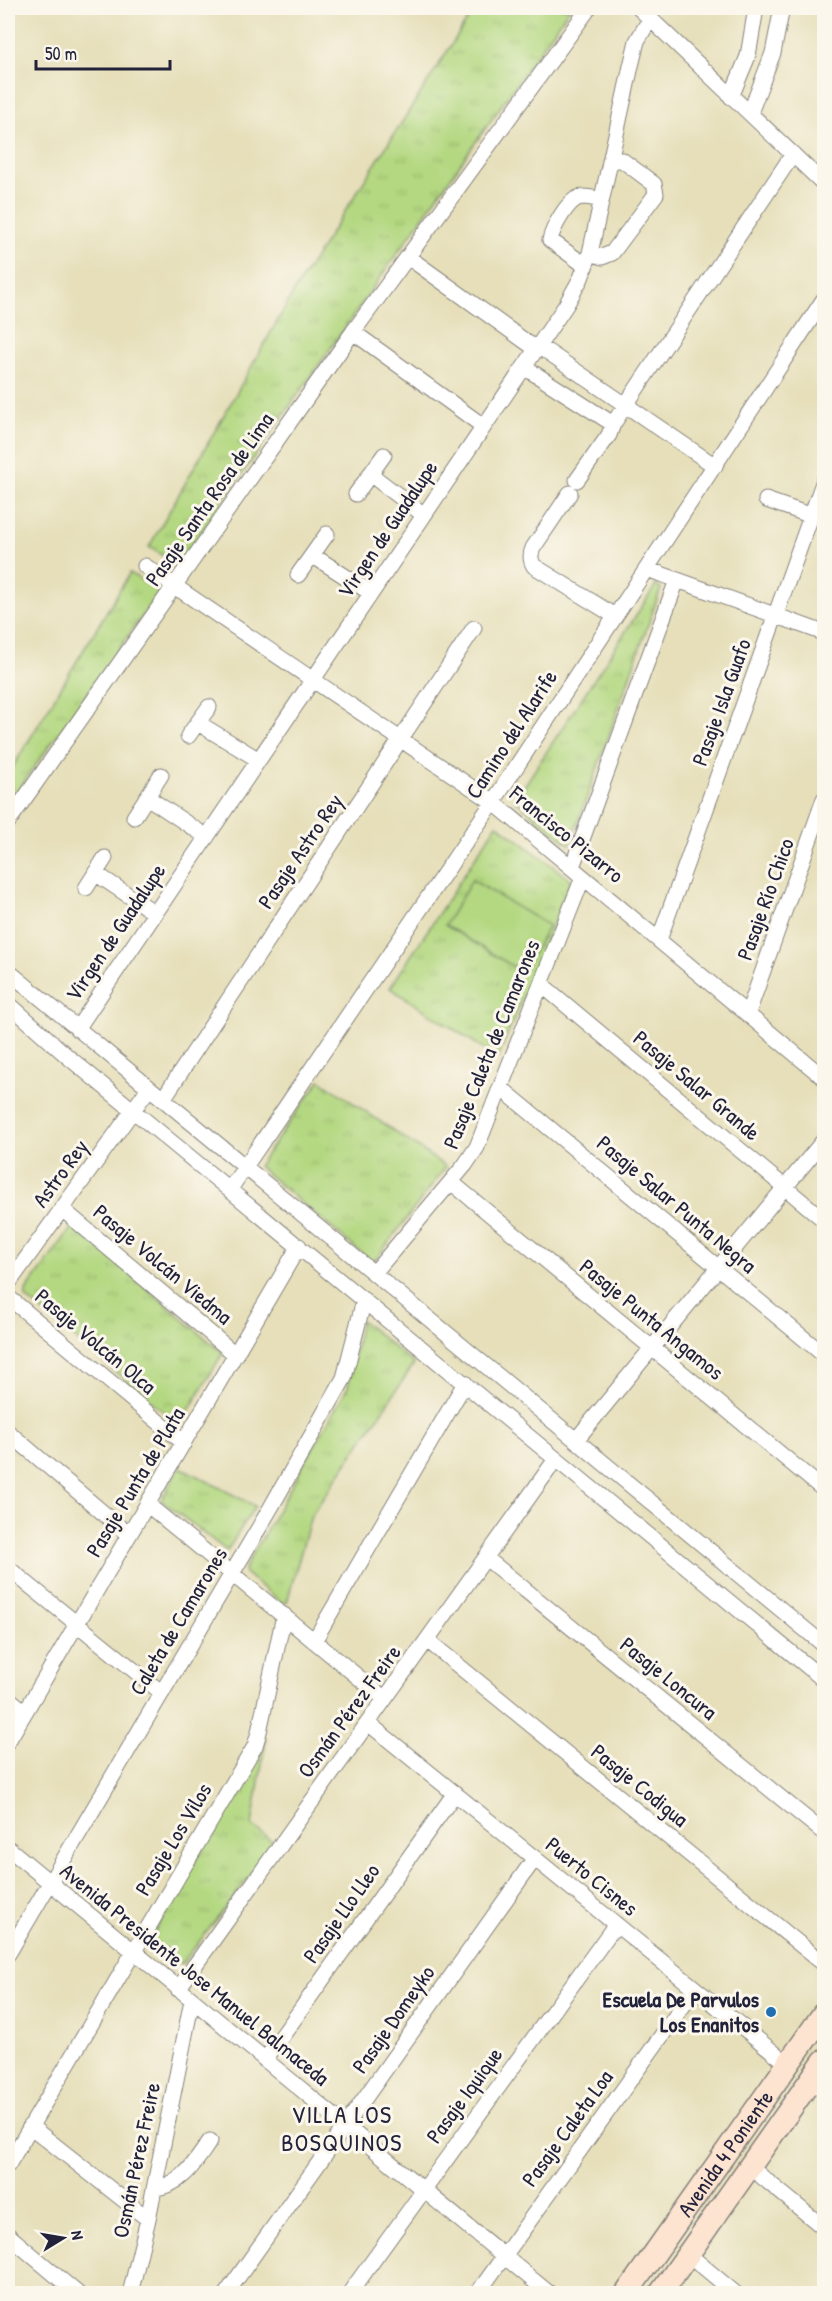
<svg xmlns="http://www.w3.org/2000/svg" width="832" height="2301" font-family="'Patrick Hand',sans-serif">
	<defs>
		<pattern id="grass-tufts" width="24" height="20" patternUnits="userSpaceOnUse" patternTransform="scale(1.5)"><rect width="24" height="20" fill="#b4d881"/><path d="M3 7l-1-3M5 7V3M7 7l1-3M15 17l-1-3M17 17v-4M19 17l1-3" fill="none" stroke="#9ab970"/></pattern>
	</defs>
	<rect width="100%" height="100%" fill="#fbf7ec"/>
	<filter id="ink" filterUnits="userSpaceOnUse"><feTurbulence type="fractalNoise" baseFrequency=".0167" numOctaves="2"/><feDisplacementMap in="SourceGraphic" scale="12" xChannelSelector="R" yChannelSelector="G"/><feConvolveMatrix kernelMatrix="1 2 1 2 8 2 1 2 1" color-interpolation-filters="sRGB"/></filter>
	<filter id="wash" filterUnits="userSpaceOnUse"><feTurbulence type="fractalNoise" baseFrequency=".008" numOctaves="4" result="noise"/><feDisplacementMap in="SourceGraphic" scale="24" xChannelSelector="R" yChannelSelector="G"/><feGaussianBlur stdDeviation="1.35" result="paint"/><feColorMatrix in="noise" values="0 0 0 0 0 0 0 0 0 0 0 0 0 0 0 0 0 1.4 0 .05"/><feComposite in="paint" operator="in"/></filter>
	<g filter="url(#wash)">
		<rect width="100%" height="100%" fill="#e6dfba"/>
		<path fill="url(#grass-tufts)" stroke="#6b7d5e" stroke-width="1.5" d="M475,8H570L178,565L149,547L299,283Z
			M130,573L157,589L158,594L8,804V775Z
			M656,585L661,588L570,845L515,800Z
			M497,824L571,880L498,1058L390,988Z
			M320,1080L446,1167L373,1263L258,1166Z
			M73,1226L223,1353L180,1425L26,1298V1291Z
			M361,1320L414,1364L311,1516L287,1602L282,1603L245,1573L244,1569L348,1387Z
			M180,1467L255,1506L227,1551L161,1500Z
			M266,1739L252,1825L275,1844L182,1964L151,1938Z"/>
		<path fill="#b4d881" stroke="#6b7d5e" stroke-width="1.5" d="M472,880L549,926L522,972L445,925Z"/>
	</g>
	<g filter="url(#ink)">
		<g fill="none" stroke-linecap="round" stroke-linejoin="round">
			<defs>
				<path id="street" d="M639,8L824,184
					M731,97L748,56L756,8
					M750,113L773,53L782,8
					M590,253L602,257L612,253L656,194L654,184L622,160L611,159
					M408,257L529,344L548,352L715,466
					M587,262L579,261L550,240C553,228 568,198 582,197C588,197 596,199 602,199
					M353,332L589,8
					M524,367L613,424
					M370,474L424,515
					M577,480L609,435L613,424L793,154
					M570,493L533,548C530,555 530,560 534,566L615,616
					M356,494L384,455
					M766,500L812,516
					M312,555L371,593
					M145,566L493,802L824,1078
					M647,569L824,633
					M298,575L327,534
					M198,723L259,760
					M188,736L209,707
					M147,797L207,837
					M134,817L161,775
					M8,822L353,332L483,426
					M572,867L677,580
					M95,873L155,913
					M86,888L105,858
					M659,940L824,480
					M8,971L824,1645
					M541,984L824,1220
					M8,1003L67,1056L824,1680
					M748,1013L824,799
					M77,1029L566,305L581,278L590,253L631,66L637,41L650,19
					M501,1088L824,1355
					M163,1099L474,628
					M451,1182L824,1490
					M230,1189L493,802L824,299
					M62,1209L236,1355
					M374,1273L465,1165L477,1147L583,877
					M8,1284L149,1088
					M8,1297L184,1443
					M8,1432L129,1535
					M576,1440L824,1140
					M148,1505L385,1699
					M486,1558L824,1833
					M8,1568L162,1693
					M427,1640L824,1964
					M314,1641L465,1383
					M8,1698L25,1712
					M368,1723L788,2064
					M8,1741L299,1246
					M8,1848L550,2294
					M8,1954L270,1509L344,1378L364,1300
					M178,1989L556,1459
					M265,2060L455,1793
					M811,2079L824,2091
					M30,2126L148,2219
					M8,2165L255,1746L259,1732L284,1615
					M750,2167L824,2228
					M155,2188C183,2185 195,2162 210,2141
					M8,2235L78,2294
					M688,2254L736,2294
					M130,2294L148,2219L192,2000
					M226,2294L535,1858
					M349,2294L616,1924
					M477,2294L695,1989"/>
				<g id="secondary">
					<path id="s1" d="M626,2294L824,2013"/>
					<path d="M660,2294L824,2061"/>
				</g>
			</defs>
			<use href="#street" stroke="#84807a" stroke-width="17"/>
			<use href="#secondary" stroke="#84807a" stroke-width="25"/>
			<use href="#street" stroke="#fff" stroke-width="15"/>
			<use href="#secondary" stroke="#fde4d1" stroke-width="22"/>
		</g>
	</g>
	<circle fill="#1f6fb2" stroke="#fbf7ec" stroke-width="2" cx="771" cy="2012" r="6"/>
	<g text-anchor="middle" stroke-width="6" stroke-linejoin="round" paint-order="stroke">
		<g font-size="22" fill="#22223b" stroke="#fbf7ec">
			<text transform="translate(209 499) rotate(-55)" y="8">Pasaje Santa Rosa de Lima</text>
			<text transform="translate(387 529) rotate(-56)" y="8">Virgen de Guadalupe</text>
			<text transform="translate(721 702) rotate(-70)" y="8">Pasaje Isla Guafo</text>
			<text transform="translate(511 734) rotate(-57)" y="8">Camino del Alarife</text>
			<text transform="translate(567 834) rotate(39)" y="8">Francisco Pizarro</text>
			<text transform="translate(300 851) rotate(-56)" y="8">Pasaje Astro Rey</text>
			<text transform="translate(765 899) rotate(-70)" y="8">Pasaje Río Chico</text>
			<text transform="translate(115 932) rotate(-56)" y="8">Virgen de Guadalupe</text>
			<text transform="translate(491 1044) rotate(-68)" y="8">Pasaje Caleta de Camarones</text>
			<text transform="translate(697 1085) rotate(40)" y="8">Pasaje Salar Grande</text>
			<text transform="translate(60 1173) rotate(-54)" y="8">Astro Rey</text>
			<text transform="translate(677 1204) rotate(40)" y="8">Pasaje Salar Punta Negra</text>
			<text transform="translate(163 1264) rotate(40)" y="8">Pasaje Volcán Viedma</text>
			<text transform="translate(652 1319) rotate(39)" y="8">Pasaje Punta Angamos</text>
			<text transform="translate(96 1341) rotate(40)" y="8">Pasaje Volcán Olca</text>
			<text transform="translate(135 1482) rotate(-59)" y="8">Pasaje Punta de Plata</text>
			<text transform="translate(178 1621) rotate(-59)" y="8">Caleta de Camarones</text>
			<text transform="translate(669 1678) rotate(39)" y="8">Pasaje Loncura</text>
			<text transform="translate(349 1711) rotate(-54)" y="8">Osmán Pérez Freire</text>
			<text transform="translate(640 1785) rotate(39)" y="8">Pasaje Codigua</text>
			<text transform="translate(173 1839) rotate(-59)" y="8">Pasaje Los Vilos</text>
			<text transform="translate(592 1876) rotate(39)" y="8">Puerto Cisnes</text>
			<text transform="translate(341 1913) rotate(-55)" y="8">Pasaje Llo Lleo</text>
			<text transform="translate(195 1974) rotate(39)" y="8">Avenida Presidente Jose Manuel Balmaceda</text>
			<text transform="translate(393 2019) rotate(-55)" y="8">Pasaje Domeyko</text>
			<text transform="translate(464 2095) rotate(-54)" y="8">Pasaje Iquique</text>
			<text transform="translate(567 2128) rotate(-54)" y="8">Pasaje Caleta Loa</text>
			<text dy="8" stroke="none"><textPath href="#s1" startOffset="172">Avenida 4 Poniente</textPath></text>
			<text transform="translate(136 2160) rotate(-78)" y="8">Osmán Pérez Freire</text>
		</g>
		<g font-size="22" font-weight="bold" fill="#22223b" stroke="#fbf7ec" text-anchor="end">
			<text x="759" y="2007">Escuela De Parvulos<tspan x="759" dy="25">Los Enanitos</tspan></text>
		</g>
		<g font-size="24" letter-spacing="1.5" fill="#22223b" stroke="#fbf7ec">
			<text x="342" y="2123">VILLA LOS<tspan x="342" dy="28">BOSQUINOS</tspan></text>
		</g>
	</g>
	<rect width="832" height="2301" fill="none" stroke="#fbf7ec" stroke-width="30"/>
	<g transform="translate(63 2238) rotate(79)" stroke="#fbf7ec" stroke-width="4.5" paint-order="stroke">
	<path d="M0-4.5L10 22L0 15L-10 22Z" fill="#22223b"/>
	<text y="-9" font-size="16" font-weight="bold" text-anchor="middle" fill="#22223b">N</text>
	</g>
	<path d="M36 60v9h134v-9" fill="none" stroke="#22223b" stroke-width="3"/>
	<text x="45" y="60" font-size="18" fill="#22223b" stroke="#fbf7ec" stroke-width="4.5" paint-order="stroke">50 m</text>
</svg>
